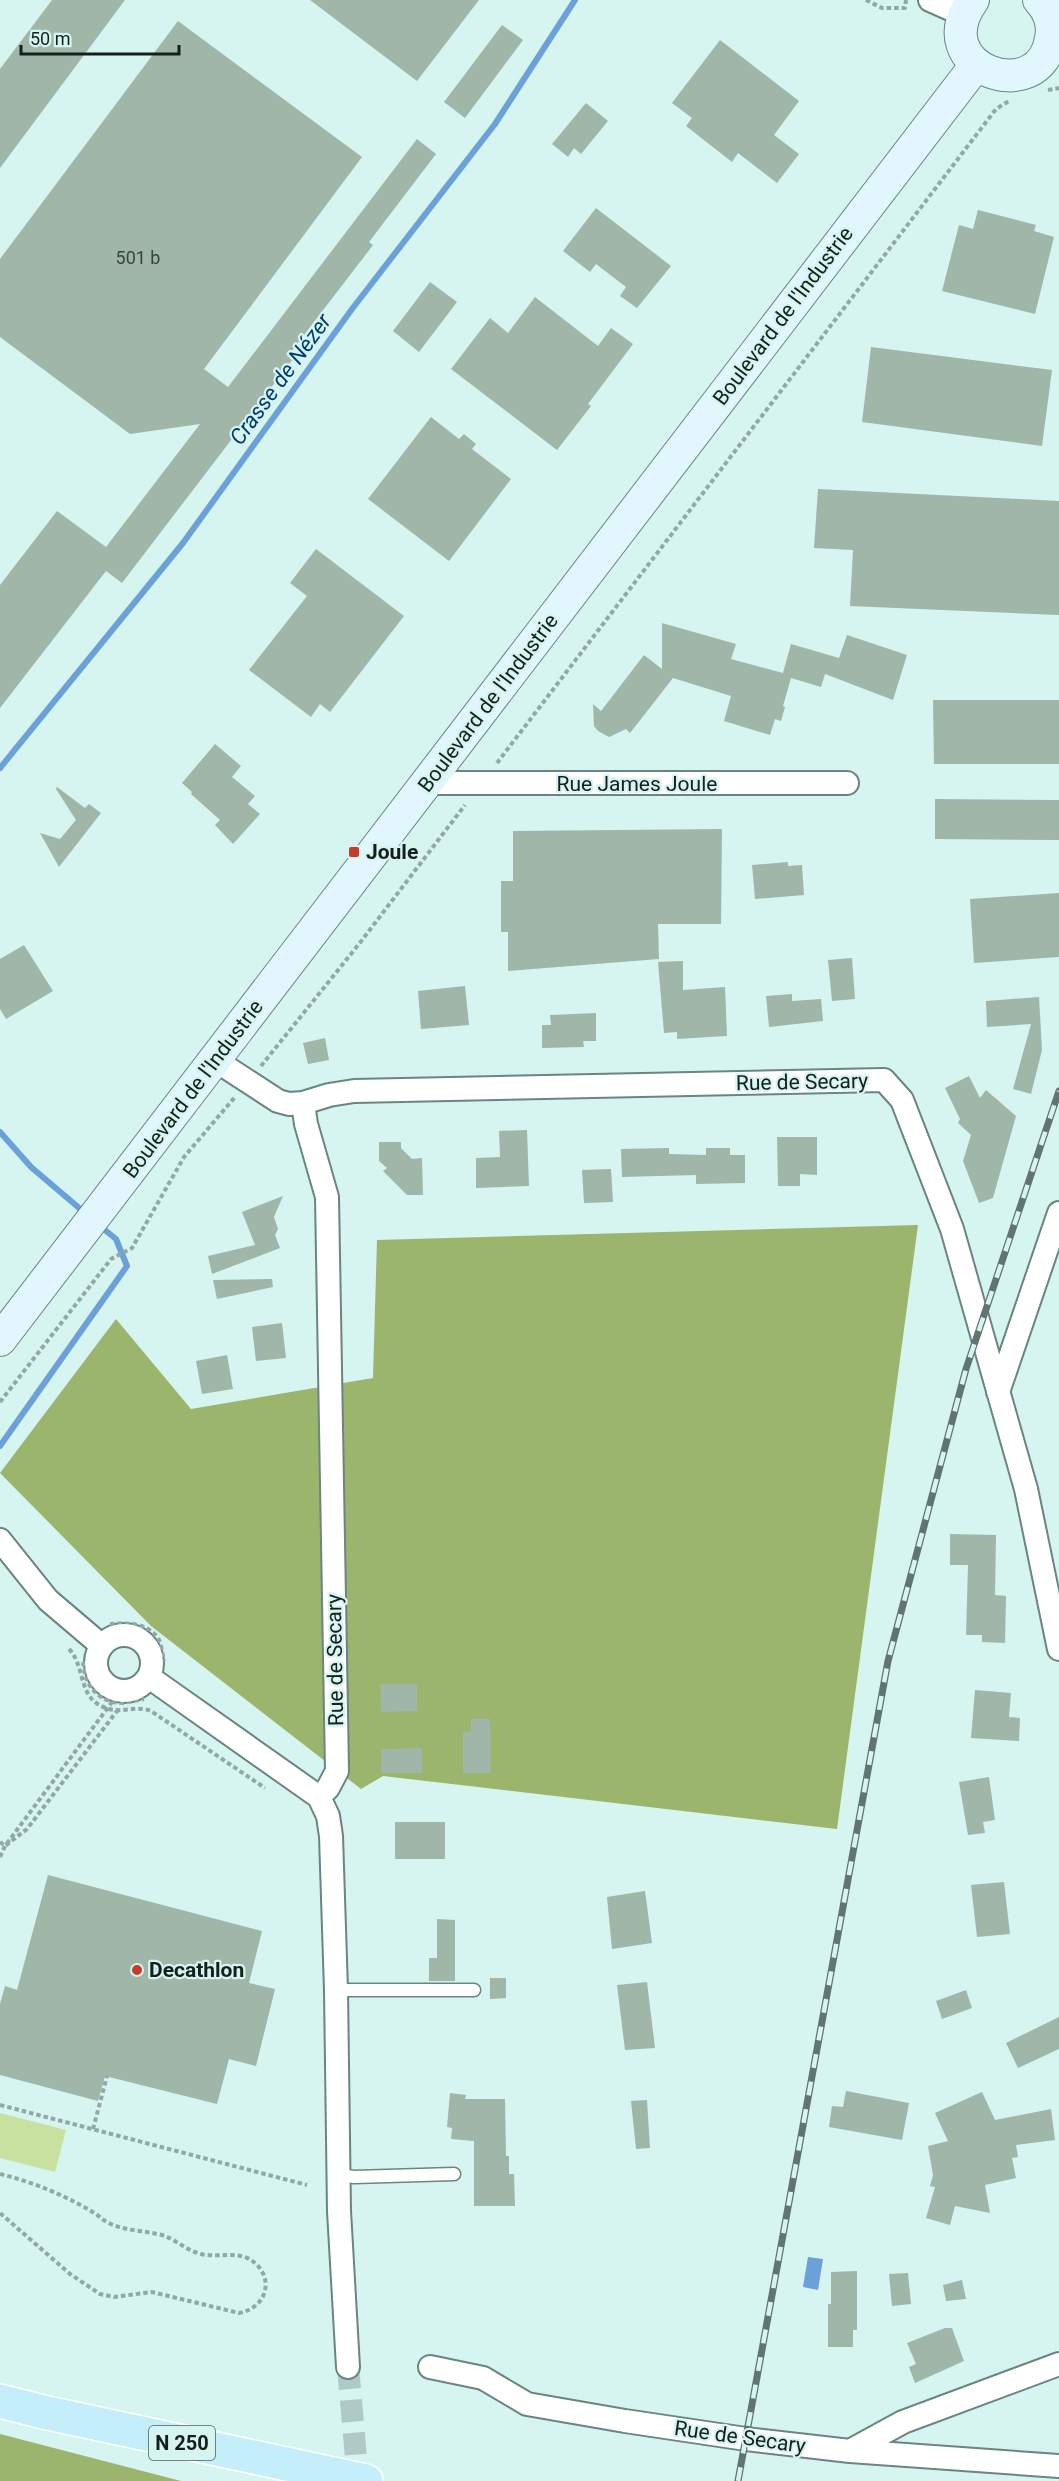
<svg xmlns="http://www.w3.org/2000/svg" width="1059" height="2481" font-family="Roboto,sans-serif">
	<rect width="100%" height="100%" fill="#d6f4f0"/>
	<path fill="#c8e1a0" d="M0,2113L66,2130L55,2172L0,2158Z"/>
	<path fill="#9bb56d" d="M918,1225L837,1829L383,1776L361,1789L151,1626L0,1473L116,1319L191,1409L373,1378L377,1240Z
		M0,2434L181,2481H0Z"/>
	<path fill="#6ba0d8" d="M808,2257L823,2259L818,2290L803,2287Z"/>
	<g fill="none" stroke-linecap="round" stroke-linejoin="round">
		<path stroke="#6ba0d8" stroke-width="6" d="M0,768L183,543L352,309L495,124L575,0
			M0,1132L31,1167L85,1213
			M0,1446L127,1266L116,1239L100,1226"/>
	</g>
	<path fill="#a0b6a8" d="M52,0H125L0,168V69Z
		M310,0H479L417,81Z
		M178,21L362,157L204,369L228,387L417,139L436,154L369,242L373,245L291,352L296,355L122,583L106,571L0,708V585L57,511L106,547L200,424L130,434L0,337V259Z
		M502,25L523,40L465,118L444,102Z
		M720,40L799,101L774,135L799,154L777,183L738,153L732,162L686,126L692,118L672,103Z
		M586,103L608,121L581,154L574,148L568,157L552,144Z
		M596,208L671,266L637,308L620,296L626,287L596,264L590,272L563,251Z
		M978,210L1036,225L1034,231L1054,237L1035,314L942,291L959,225L973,229Z
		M430,282L457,302L419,352L393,331Z
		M535,297L598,346L611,328L633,344L588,404L591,406L557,450L451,369L490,318L508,333Z
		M871,347L1052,370L1042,446L862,422Z
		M431,417L459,439L464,434L476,444L472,449L511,479L449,561L368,499Z
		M818,489L1059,501V615L850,606L853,550L814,548Z
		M316,549L404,616L330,712L320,704L311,717L249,670L307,596L290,583Z
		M662,623L736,644L731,659L783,673L791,644L839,658L847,635L907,655L893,700L825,674L821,687L791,678L783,706L785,707L781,721L775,719L770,735L724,721L731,696L673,678L630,733L626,729L609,737L598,731L594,726L593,704L601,711L644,655L662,669Z
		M933,700H1059V764H934Z
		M215,744L241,766L232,777L255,796L248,804L260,814L233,844L215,825L220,820L191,794L192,792L182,783Z
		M57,787L85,808L89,804L101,813L59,867L40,833L60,839L76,820L56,789Z
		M935,799L1059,800V840L935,839Z
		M722,829L721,924H658L659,959L508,971V932H501V881H513V831Z
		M788,862V866L802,865L804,895L755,899L752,865Z
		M1059,893V957L974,963L970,899Z
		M24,945L53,991L6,1019L0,1009V959Z
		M852,958L855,999L832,1001L828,960Z
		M683,961V990L725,987L727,1036L677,1039V1032L664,1033L658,962Z
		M465,986L469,1025L421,1029L418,991Z
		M792,994V1001L821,999L823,1021L769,1027L766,996Z
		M1039,997L1042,1050L1031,1094L1013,1089L1031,1024L987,1027L986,1001Z
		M596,1013V1041H583L584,1047L542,1048V1025H551L550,1015Z
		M325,1038L329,1060L308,1064L303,1043Z
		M969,1076L980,1098L986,1090L1016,1116L993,1198L979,1203L963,1161L971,1135L958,1123L960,1119L945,1088Z
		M527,1130L529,1186L476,1188V1158L500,1157L499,1131Z
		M777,1137H817V1175L800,1174V1186H778Z
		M379,1142H401V1148L412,1159L422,1158L423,1195H407L383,1171L387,1168L379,1161Z
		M669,1148V1154L706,1155V1148H730V1155H745V1183L696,1184V1175L622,1177L621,1149Z
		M611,1169L613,1202L584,1203L582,1170Z
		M283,1196L274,1217L278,1229L275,1235L280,1248L212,1274L208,1256L255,1245L242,1212Z
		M272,1279L273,1287L217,1299L213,1280Z
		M282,1323L286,1358L256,1361L252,1327Z
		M227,1355L233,1389L202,1394L196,1361Z
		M950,1534L996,1535L995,1595L1006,1596L1005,1643L982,1642V1635H966L968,1565H950Z
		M380,1684H417V1711L381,1712Z
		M975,1690L1011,1693L1009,1717L1020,1718L1019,1741L971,1738Z
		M471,1719H490L491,1773H463V1732H471Z
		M422,1748V1773H381V1749Z
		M989,1777L995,1820L983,1822L985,1833L968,1835L959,1782Z
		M395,1822H445V1859H395Z
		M48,1875L262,1931L249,1983L275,1989L256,2066L229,2059L217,2104L105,2076L98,2101L0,2075V2004L5,1986L17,1990Z
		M1004,1882L1010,1934L977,1937L971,1885Z
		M645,1891L652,1943L612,1949L607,1897Z
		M437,1919L455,1920V1981H429V1958H437Z
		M490,1978H506V1998L490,1999Z
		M647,1982L655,2048L625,2050L617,1985Z
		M966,1990L972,2008L942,2019L936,2001Z
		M1059,2017V2049L1018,2068L1006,2043Z
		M846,2091L909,2103L902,2140L829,2127L832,2106L843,2107Z
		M982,2092L995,2120L1051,2109L1055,2140L1016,2145L1018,2157L1012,2158L1016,2178L985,2185L990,2213L955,2206L950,2225L926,2218L935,2187L930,2186L933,2175L928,2146L948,2141L935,2113Z
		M450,2093L466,2095L465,2099H505L506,2156H509V2174H514L515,2206H474V2141L451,2139L452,2128L447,2127Z
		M647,2100L650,2148L636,2149L631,2101Z
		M857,2271V2330H853V2347H828V2304H831V2272Z
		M908,2273L911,2304L892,2306L889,2274Z
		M962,2280L966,2299L946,2301L943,2285Z
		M945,2328H952L964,2361L915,2383L909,2367L916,2364L907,2343Z"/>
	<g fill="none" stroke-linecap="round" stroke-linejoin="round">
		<path stroke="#afcac6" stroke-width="22" stroke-dasharray="22 11" stroke-linecap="butt" d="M348,2367L358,2481"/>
		<defs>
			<path id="lane" d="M336,1990H474
				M339,2175L354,2177L454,2174"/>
			<path id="street" d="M930,0L964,15
				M426,783H847
				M215,1060L278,1101L289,1104L303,1103L306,1124L327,1197L337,1771L328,1788L319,1797
				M303,1103L329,1095L354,1091L884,1080L902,1100L952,1229L1026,1489L1059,1649
				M998,1392L1059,1213
				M0,1540L48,1600L102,1646
				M96 1663a28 28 0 1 1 56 0a28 28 0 1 1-56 0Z
				M149,1677L319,1797L328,1816L331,1836L336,1990L339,2211L348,2367
				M430,2367L483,2378L527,2404L625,2421L746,2439L850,2451L1059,2466
				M850,2451L903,2422L1059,2364"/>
			<path id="secondary" d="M973,0C923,69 1041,109 1051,38C1054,25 1049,10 1039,0
				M0,1340L976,65"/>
			<path id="primary" d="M0,2401L43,2412L366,2481"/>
		</defs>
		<use href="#lane" stroke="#6a8582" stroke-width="15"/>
		<use href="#street" stroke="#6a8582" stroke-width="26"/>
		<use href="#secondary" stroke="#6a8582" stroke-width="34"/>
		<use href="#primary" stroke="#fff" stroke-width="36"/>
		<path stroke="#91a8a5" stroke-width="4" stroke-dasharray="4.5 3" stroke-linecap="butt" d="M866,0L882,8H905L906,0
			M1048,90L1059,88
			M497,763L996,109L1009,101
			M261,1066L359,944L465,805
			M0,1402L111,1259L132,1248L184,1157L235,1097
			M110,1624C126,1623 147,1622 158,1638C162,1644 162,1654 164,1661
			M69,1649C87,1668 76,1700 109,1709C123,1713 137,1705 151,1711L265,1788
			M112,1702L123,1703L144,1699
			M0,1842L5,1846L27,1829L117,1711
			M0,1857L5,1846L112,1702C91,1695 84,1680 83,1659
			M0,2105L307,2185
			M93,2129L107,2076
			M0,2174C33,2182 67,2196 96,2214C100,2217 103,2220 107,2222C125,2232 146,2230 165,2236C177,2241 188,2251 201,2254C217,2258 237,2251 251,2260C276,2277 267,2308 239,2313L152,2292L114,2297L100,2294L70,2274L0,2213"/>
		<use href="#lane" stroke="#fff" stroke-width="12"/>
		<use href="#street" stroke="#fff" stroke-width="22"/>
		<use href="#secondary" stroke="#e2f6fd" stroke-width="32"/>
		<use href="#primary" stroke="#c4eefa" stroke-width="33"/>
		<defs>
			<path id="rail" d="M738,2481L888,1661L966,1369L1059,1091"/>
		</defs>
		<use href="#rail" stroke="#617471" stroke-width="7"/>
		<use href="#rail" stroke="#d6f4f0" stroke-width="4.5" stroke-dasharray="14" stroke-linecap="butt"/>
	</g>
	<g fill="#c73b29" stroke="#d6f4f0" stroke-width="2">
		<rect x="348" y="846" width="12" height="12" rx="3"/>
		<circle cx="137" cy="1970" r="6"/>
	</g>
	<g text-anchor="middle" stroke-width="4.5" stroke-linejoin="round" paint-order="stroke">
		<g font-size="18" fill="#384640">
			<text x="138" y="264">501 b</text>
		</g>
		<rect fill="#d6f4f0" stroke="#4f605d" stroke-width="1.5" x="149" y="2426" width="66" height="34" rx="4.5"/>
		<g font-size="20" font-weight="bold" fill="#15201e">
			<text x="182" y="2450">N 250</text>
		</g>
		<g font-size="21" fill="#15201e" stroke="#d6f4f0">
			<text transform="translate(783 316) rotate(-53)" y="7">Boulevard de l'Industrie</text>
			<text transform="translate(488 703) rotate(-53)" y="7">Boulevard de l'Industrie</text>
			<text x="637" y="791">Rue James Joule</text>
			<text transform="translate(802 1082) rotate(-1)" y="7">Rue de Secary</text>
			<text transform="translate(193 1089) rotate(-53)" y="7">Boulevard de l'Industrie</text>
			<text transform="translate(335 1660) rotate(-91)" y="7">Rue de Secary</text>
			<text transform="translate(740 2437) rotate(8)" y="7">Rue de Secary</text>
		</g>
		<g font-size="21" font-weight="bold" fill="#15201e" stroke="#d6f4f0" text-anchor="start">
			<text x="366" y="859">Joule</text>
			<text x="149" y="1977">Decathlon</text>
		</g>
		<g font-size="22" font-style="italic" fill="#003d71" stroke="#d6f4f0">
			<text transform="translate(280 379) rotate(-54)" y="8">Crasse de Nézer</text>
		</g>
	</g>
	<path d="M21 45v9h158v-9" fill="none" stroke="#15201e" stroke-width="3"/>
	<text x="30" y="45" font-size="18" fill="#15201e" stroke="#d6f4f0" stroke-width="4.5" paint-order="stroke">50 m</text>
</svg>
